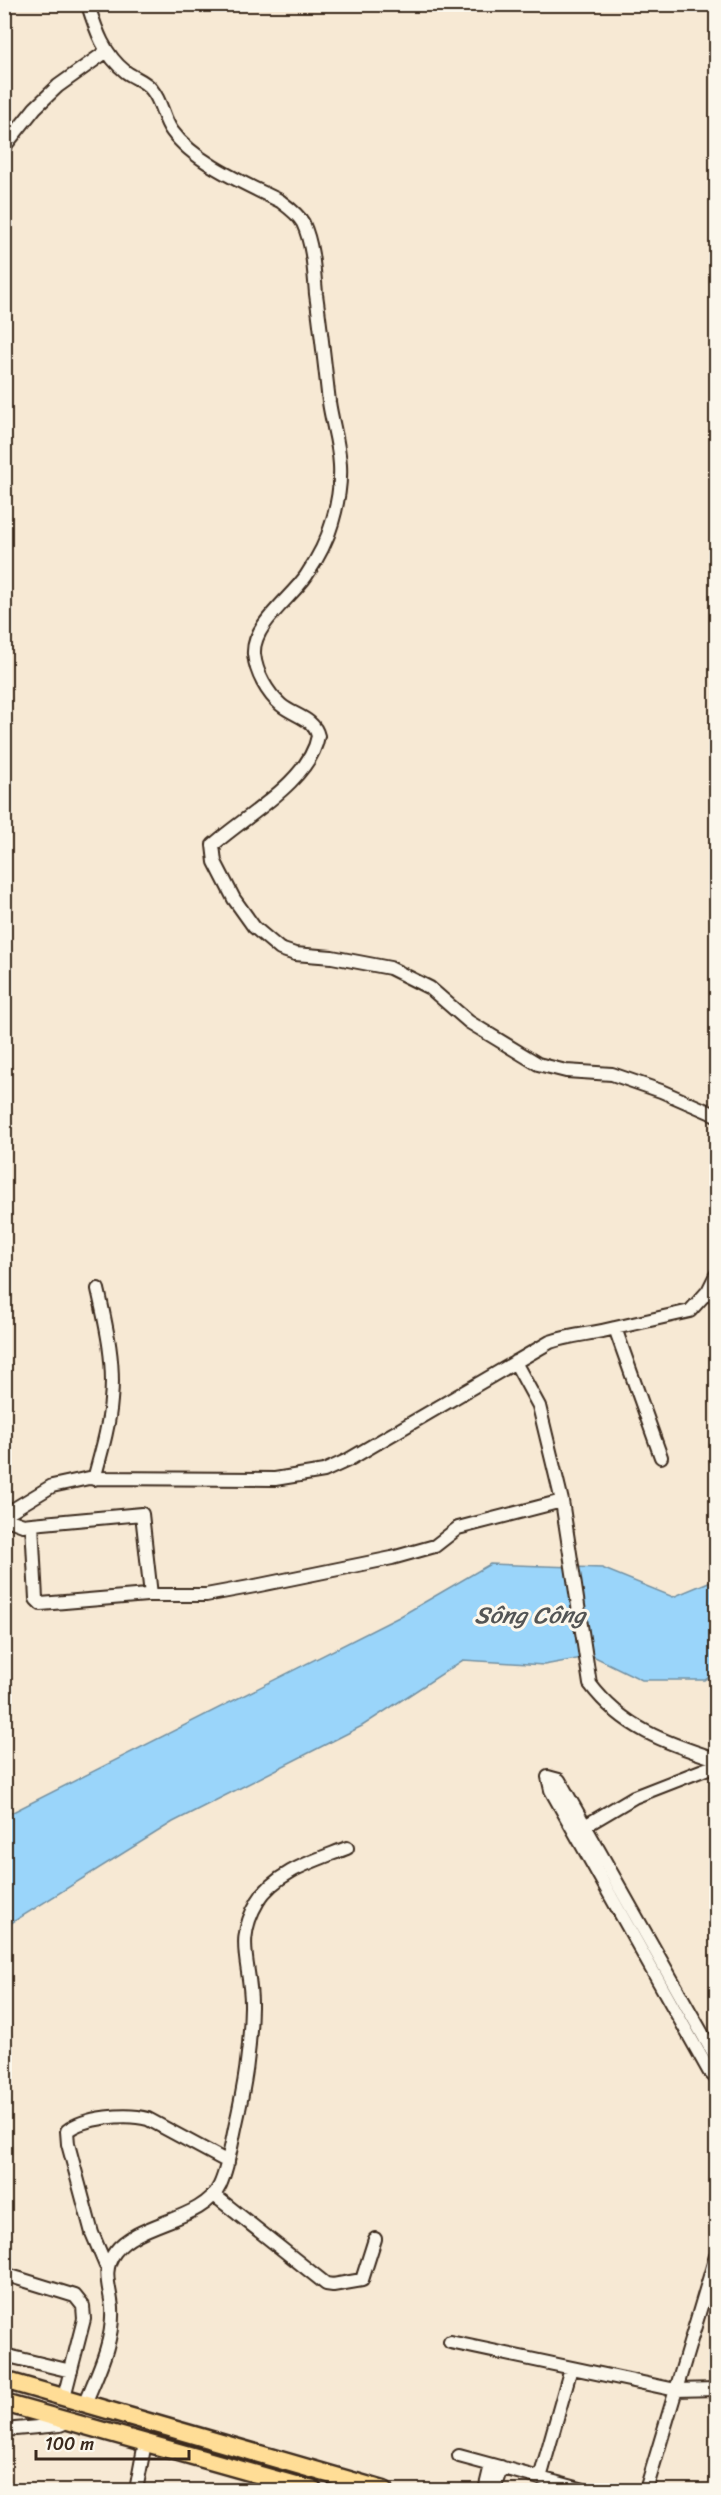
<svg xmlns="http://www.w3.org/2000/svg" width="721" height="2495" font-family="Sriracha,sans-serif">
	<rect width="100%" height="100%" fill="#f7e9d4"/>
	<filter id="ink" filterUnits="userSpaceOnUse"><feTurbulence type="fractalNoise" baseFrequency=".0167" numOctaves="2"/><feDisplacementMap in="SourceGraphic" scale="12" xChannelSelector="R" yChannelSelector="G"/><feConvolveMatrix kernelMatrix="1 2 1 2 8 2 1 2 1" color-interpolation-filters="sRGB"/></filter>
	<g filter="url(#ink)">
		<path fill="#9ad5fa" stroke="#7491a2" stroke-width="1.5" d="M490,1564L602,1568L673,1597L716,1579V1672L705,1680H642L593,1656L544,1665L463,1660L362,1726L173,1822L5,1927V1816L399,1617Z"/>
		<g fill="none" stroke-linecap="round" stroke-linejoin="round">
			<defs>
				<path id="minor" d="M88,5C96,30 104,55 126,72C134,78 146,81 152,90C162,102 163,119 172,131C195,163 246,184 280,201C288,207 298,214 303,223C313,245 314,270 316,294C321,330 325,366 329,402C332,423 339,443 340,465C341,483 337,506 332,523C327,541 316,561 306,576C291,598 252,625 254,654C256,673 267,693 281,705C294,716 314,718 318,736C310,781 245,816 213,845L215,862L234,899L254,927L280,949L295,954L332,957L390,968L430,988L469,1022L538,1064L566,1071L612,1074L661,1091L716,1115
					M4,147L35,108L58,86L107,51
					M615,1328L690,1311L708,1291L716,1275
					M94,1479C101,1453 109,1427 111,1400C115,1363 106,1325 98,1289
					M562,1501L590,1684C623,1728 666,1743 716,1759
					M4,1515L52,1486L89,1478L275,1479L324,1471L348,1460L550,1342C570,1335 593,1334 615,1328L661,1457
					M4,1518L23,1525L32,1524L36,1599L41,1604L147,1595H206L255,1586L392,1558L435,1546L458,1528L562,1501L539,1406L515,1362
					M32,1524L142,1514L151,1595
					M585,1826L634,1797L716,1765
					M716,2058L559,1780L548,1777L551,1790L709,2071L716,2078
					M214,2195L326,2284L333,2285L362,2280L375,2239
					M106,2266L92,2233L68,2144L67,2131C84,2117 127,2113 148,2119L228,2162
					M4,2274L75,2296L83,2306L84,2319L64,2397
					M450,2342L676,2390L716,2389
					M4,2355L71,2371
					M85,2404C97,2374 114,2342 112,2308C110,2286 101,2271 115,2252C138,2221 204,2221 220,2185C228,2167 231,2147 235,2128C245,2084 250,2052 251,2007C252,1965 233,1943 258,1901C276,1871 317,1860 347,1848
					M4,2430L60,2425L67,2422
					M459,2456L584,2490
					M540,2478L571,2368
					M136,2490L145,2443
					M485,2490L491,2465
					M494,2490L501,2467
					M646,2490L716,2256"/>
				<path id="highway" d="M4,2380L384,2490
					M4,2403L313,2490"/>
			</defs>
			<use href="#minor" stroke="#3b2a1e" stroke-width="16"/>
			<use href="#highway" stroke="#3b2a1e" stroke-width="21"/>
			<use href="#minor" stroke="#fbf7ec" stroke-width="12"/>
			<use href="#highway" stroke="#ffdd96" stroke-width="16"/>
		</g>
	</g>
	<g text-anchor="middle" stroke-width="6" stroke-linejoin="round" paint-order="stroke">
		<g font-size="24" font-style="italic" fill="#535555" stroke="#fbf7ec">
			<text x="530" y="1623">Sông Công</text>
		</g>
	</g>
	<rect width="721" height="2495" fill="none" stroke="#fbf7ec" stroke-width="24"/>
	<rect x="12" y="12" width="697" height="2471" fill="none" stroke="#3b2a1e" stroke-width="2" filter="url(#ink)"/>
	<path d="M36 2450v9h153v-9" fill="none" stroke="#3b2a1e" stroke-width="3"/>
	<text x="45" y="2450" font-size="18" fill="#3b2a1e" stroke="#fbf7ec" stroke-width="4.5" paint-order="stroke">100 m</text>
</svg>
